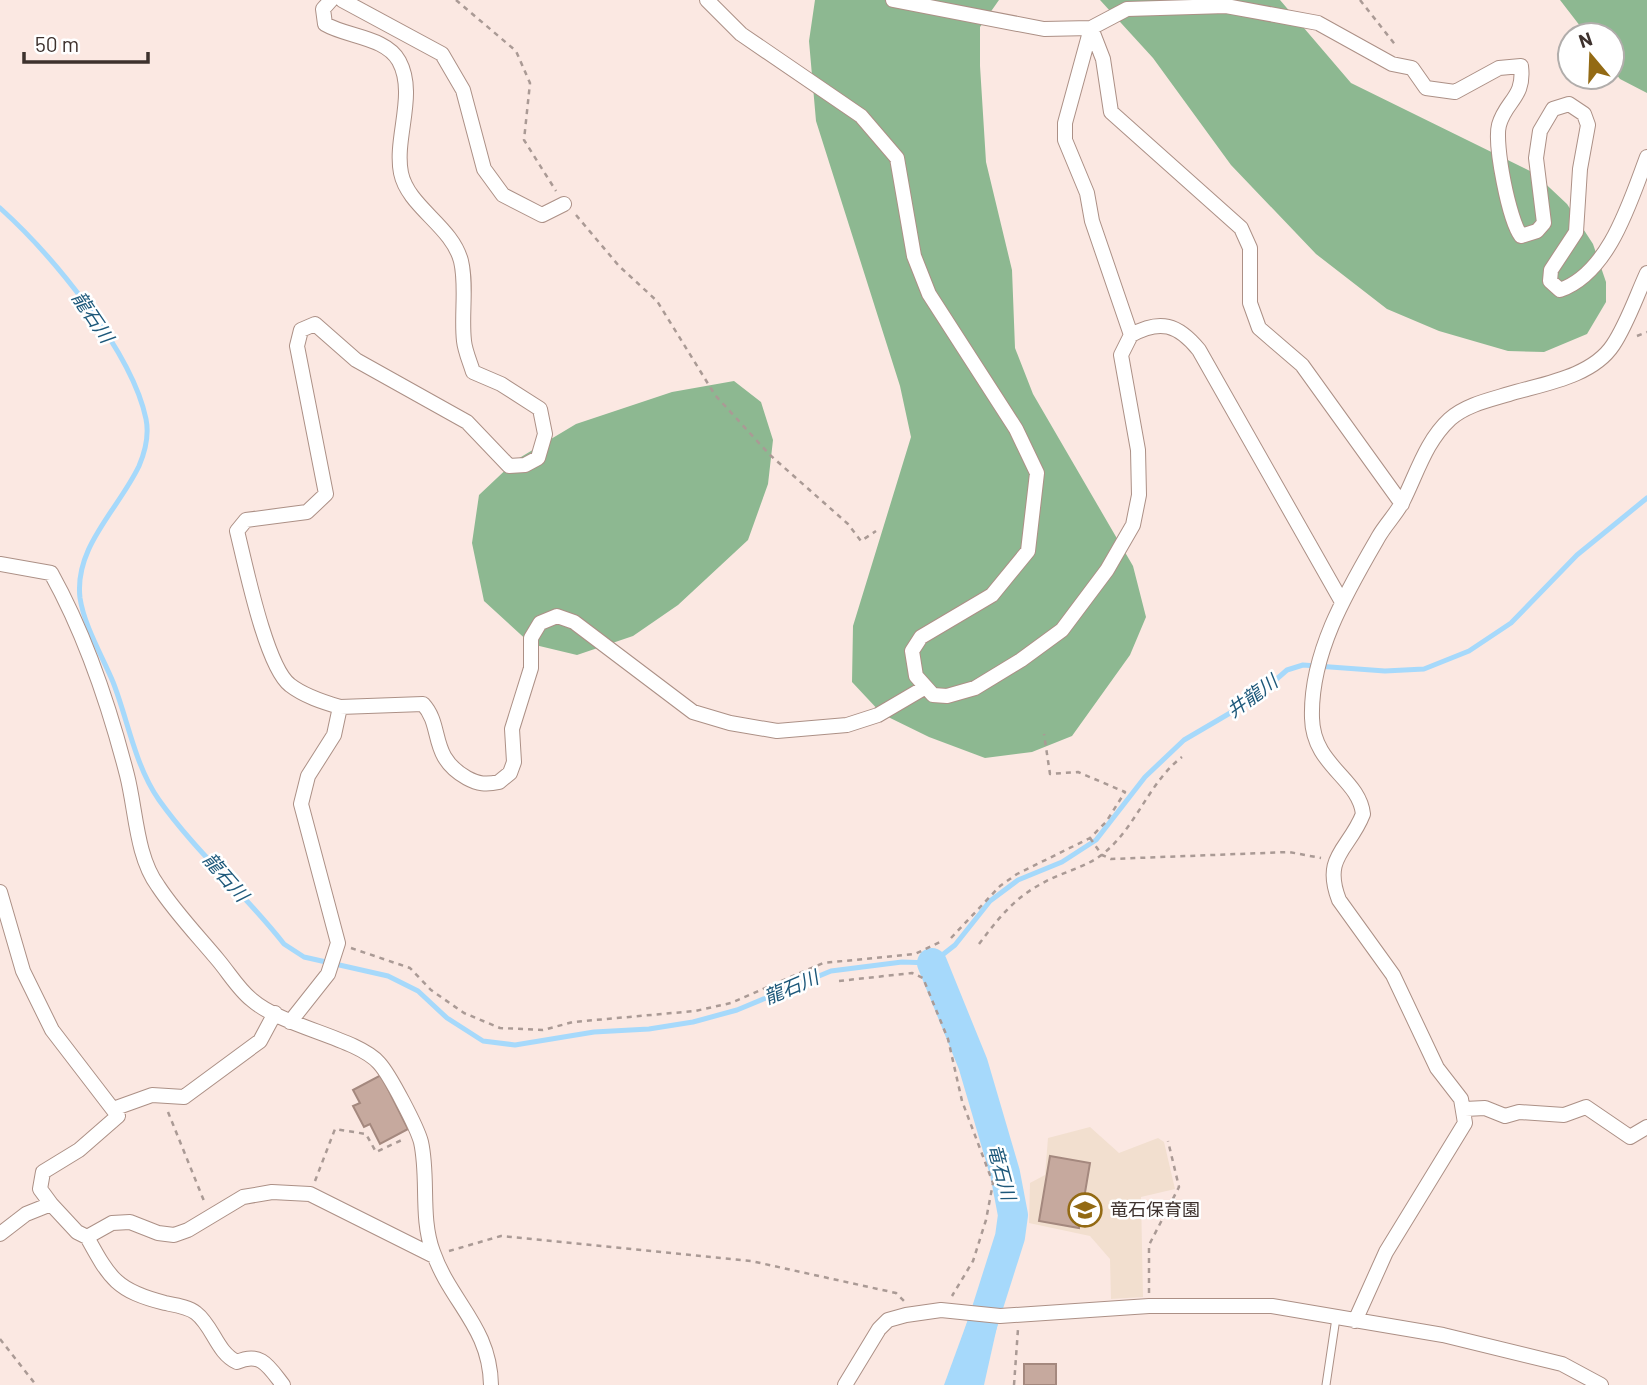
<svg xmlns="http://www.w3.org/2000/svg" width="1647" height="1385" font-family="Barlow,'Noto Sans JP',sans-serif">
	<rect width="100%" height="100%" fill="#fbe8e2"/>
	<path fill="#f2dfcf" d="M1090,1127L1119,1153L1158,1138L1164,1142L1175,1189L1141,1197L1143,1297L1111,1299L1110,1259L1090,1236L1029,1223L1030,1183L1045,1175L1048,1138Z"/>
	<path fill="#8db891" d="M815,0H999L980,27V66L986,162L1012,270L1015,348L1033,394L1133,566L1146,617L1130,655L1072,736L1032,752L985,758L929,737L882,714L852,682L853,626L911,437L900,386L816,121L809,41Z
		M1100,0H1280L1351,83L1534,173L1567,204L1593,244L1606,282V302L1587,334L1544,352L1508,351L1439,331L1387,309L1316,254L1231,165L1153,58Z
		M1560,0H1647V93L1620,79L1612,69V35H1587Z
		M734,381L761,402L773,440L768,484L748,540L678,605L633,636L577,655L531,644L484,601L472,543L479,495L516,460L576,424L672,392Z"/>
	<path fill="#a6d9fb" d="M970,1314L999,1318L984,1385H944Z"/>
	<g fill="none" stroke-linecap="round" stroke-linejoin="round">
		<path stroke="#a6d9fb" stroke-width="5" d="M0,208C51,254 132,351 146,419C149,434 145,452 139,466C118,510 74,547 80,598C84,625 102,656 113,682C128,720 135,766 159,800C196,852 245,894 284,944L304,957L388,976L418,991L447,1018L483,1041L515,1045L594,1032L649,1029L693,1022L737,1010L831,971L902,962L932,963L955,945L990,901L1018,880L1062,862L1096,840L1145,777L1184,740L1254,699L1287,670L1303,665L1385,671L1424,669L1469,651L1511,623L1577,555L1647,498"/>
		<path stroke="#a6d9fb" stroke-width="30" d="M932,963L973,1064L1005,1173L1013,1215L1010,1237L963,1385"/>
	</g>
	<path fill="#c6a99e" stroke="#a4887e" stroke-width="2" d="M381,1075L408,1129L380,1144L370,1124L364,1127L353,1106L360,1103L353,1090Z
		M1050,1156L1090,1163L1079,1228L1039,1221Z
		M1024,1364H1056V1385H1024Z"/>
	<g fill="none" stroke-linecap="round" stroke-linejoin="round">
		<defs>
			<path id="lane" d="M1326,1385L1336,1318"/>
			<path id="street" d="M342,0L442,54L463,90L484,169L503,195L542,215L564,204
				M707,0L741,34L861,116L897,158L914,256L929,294L1016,429L1037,473L1028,551L992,595L921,637L912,651L916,676L933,695L947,696L975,688L1021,660L1062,630L1107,570L1133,525L1139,495L1138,450L1121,355L1131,335C1160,319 1178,324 1199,350L1342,602
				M893,0L1044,29L1091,28L1127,9L1226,6L1318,23L1392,64L1412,68L1426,88L1455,92L1499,68L1521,66C1525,98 1506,100 1499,125C1494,144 1509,220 1521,236L1537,231L1544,223L1536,158L1540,131L1553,109L1569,104L1584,114L1588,125L1580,169L1576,232L1551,270L1550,281L1560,290C1609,273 1630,202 1647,157
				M1091,28L1103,59L1111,112L1241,228L1250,248V303L1259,328L1302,365L1402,504
				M1091,28L1065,123V140L1087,193L1092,221L1131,335
				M0,564L51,573C86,636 109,705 127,775C136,810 136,856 158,886C175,912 198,936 218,960C229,973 239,990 252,1000C283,1027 357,1038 379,1063C390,1075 417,1127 421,1142C429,1178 420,1217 433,1252C451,1303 490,1327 491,1385
				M340,707L423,704C444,727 428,756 467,778C478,784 486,785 499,782L510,773L514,762L512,729L531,668V638L540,623L557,616L574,622L693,712L730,723L777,731L847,725L878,715L924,688
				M0,892L23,971L52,1030L118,1116L79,1150L43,1172L40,1189L51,1204L26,1214L0,1234
				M290,1022L328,974L338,943L301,804L308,776L334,735L340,707C323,702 304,696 290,685C266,667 245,563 237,531L246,520L307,512L326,494L297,346L301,330L315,324L356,360L467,422L509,466L525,465L538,458L545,434L540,409L501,384L473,372C470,362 465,351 464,341C461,315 467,286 461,261C452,226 408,207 401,173C394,138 417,94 399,61C386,37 347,37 325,24L323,9L331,0
				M113,1109L152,1095L184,1097L260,1041L275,1013
				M1465,1109L1485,1108L1505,1116L1519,1112L1564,1115L1586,1107L1630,1137L1647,1127
				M51,1204L77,1232L87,1237L112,1223L130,1222L158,1233L174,1235L188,1230L243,1197L272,1192L310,1194L434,1256
				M87,1237C110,1279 117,1291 165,1303C175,1305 189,1307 196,1313C213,1326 217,1353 237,1362C261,1351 269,1367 283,1385
				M1355,1321L1386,1252L1465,1123L1461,1099L1437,1068L1393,975L1339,900C1322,856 1349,850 1363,814C1359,778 1313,766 1312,718C1310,653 1347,591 1379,536C1386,524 1397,513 1403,501C1417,473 1426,441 1450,419C1466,405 1489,400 1509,394C1542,384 1592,377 1613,345C1627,324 1636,297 1647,273
				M845,1385L879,1329L888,1320L906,1315L941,1310L1000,1316L1149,1306H1272L1443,1335L1562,1364L1601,1385"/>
		</defs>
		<use href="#lane" stroke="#ac9086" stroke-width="9"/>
		<use href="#street" stroke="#ac9086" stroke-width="16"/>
		<path stroke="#aa9a95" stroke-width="2.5" stroke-dasharray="5 5" stroke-linecap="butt" d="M456,0L516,51L530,83L524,140L556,191
			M1360,0L1397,47
			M576,215L619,266L657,301L715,395L770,455L848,524L861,541L876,531
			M1637,336L1647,332
			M1090,838L1102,855L1111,859L1289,852L1321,858
			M951,938L1000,886L1017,874L1090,838L1106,822L1125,792L1078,772L1050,774L1044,734
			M979,944C997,920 1014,898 1041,884C1061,872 1086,868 1104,853C1137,826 1149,782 1182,757
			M351,948L410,968L431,990L464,1013L500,1028L543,1030L573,1022L695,1011L731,1003L823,963L915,954L940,942
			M839,981L912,973L923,978L948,1039L962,1101L993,1183L986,1220L973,1261L952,1296
			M168,1112L204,1201
			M315,1181L335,1129L366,1134L376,1152L404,1139
			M449,1251L501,1236L751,1261L896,1293L904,1301
			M1149,1293V1245L1179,1187L1168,1141
			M0,1339L36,1385
			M1014,1385L1018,1329"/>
		<use href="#lane" stroke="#fff" stroke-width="7"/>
		<use href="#street" stroke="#fff" stroke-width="14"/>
	</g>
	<defs>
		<symbol id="school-ring" viewBox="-11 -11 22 22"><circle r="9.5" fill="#fff" stroke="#936a14" stroke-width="1.5"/><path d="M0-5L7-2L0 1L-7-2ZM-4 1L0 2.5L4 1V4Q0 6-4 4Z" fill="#936a14"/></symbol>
	</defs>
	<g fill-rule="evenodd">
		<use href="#school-ring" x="1066" y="1191" width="38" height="38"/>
	</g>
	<g text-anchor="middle" stroke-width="5" stroke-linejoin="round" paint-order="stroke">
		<g font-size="18" fill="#3d312d" stroke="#fff" text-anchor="start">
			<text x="1110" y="1216">竜石保育園</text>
		</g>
		<g font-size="19" font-style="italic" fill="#1d587a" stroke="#fff">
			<text transform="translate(93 317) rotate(56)" y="7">龍石川</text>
			<text transform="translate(1252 696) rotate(-36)" y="7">井龍川</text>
			<text transform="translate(226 877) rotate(49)" y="7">龍石川</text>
			<text transform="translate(791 987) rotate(-23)" y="7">龍石川</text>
			<text transform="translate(1002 1172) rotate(75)" y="7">竜石川</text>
		</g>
	</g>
	<g transform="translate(1591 56) rotate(341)"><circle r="33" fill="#ffffff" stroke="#b1adab" stroke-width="2"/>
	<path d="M0-5L12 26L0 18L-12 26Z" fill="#936a14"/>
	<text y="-10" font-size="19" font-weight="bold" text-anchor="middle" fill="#3d312d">N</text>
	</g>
	<path d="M24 52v10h124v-10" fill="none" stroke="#3d312d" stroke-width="3.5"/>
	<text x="35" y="52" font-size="21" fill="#3d312d" stroke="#ffffff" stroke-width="5" paint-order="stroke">50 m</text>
</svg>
